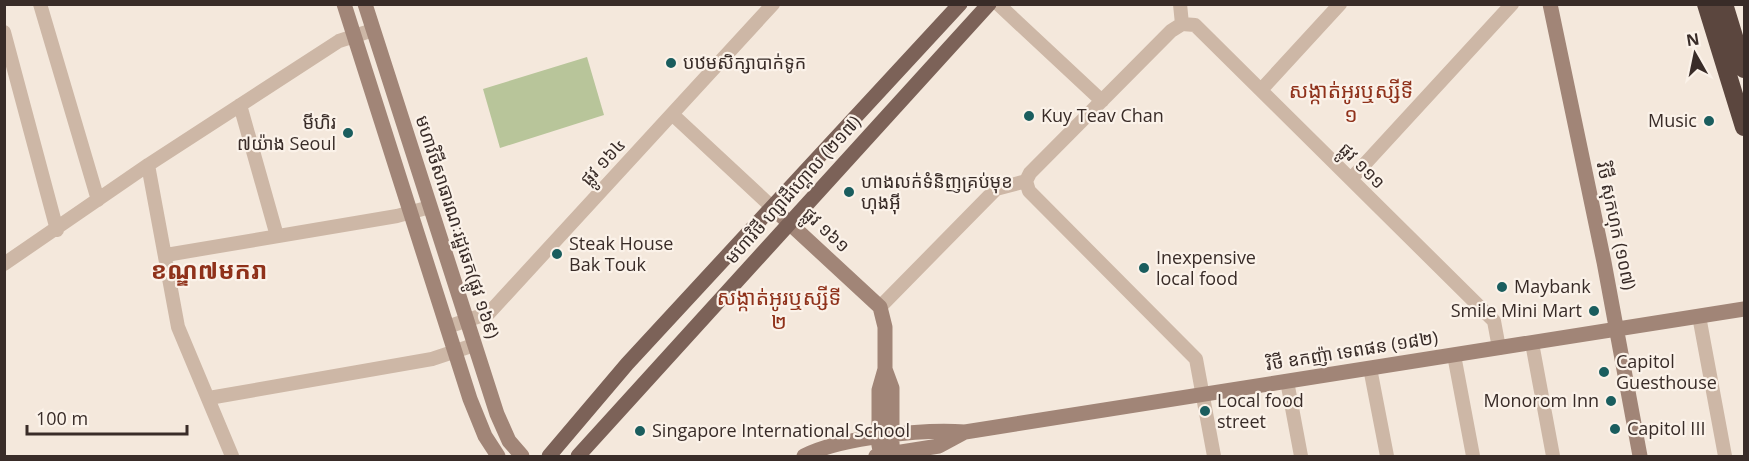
<svg xmlns="http://www.w3.org/2000/svg" width="1749" height="461" font-family="'Open Sans','Noto Sans Khmer',sans-serif">
	<rect width="100%" height="100%" fill="#f4e8dc"/>
	<path fill="#b8c59a" d="M587,57L604,115L500,148L483,89Z"/>
	<g fill="none" stroke-linecap="round" stroke-linejoin="round">
		<path stroke="#cdb7a6" stroke-width="14" d="M40,4L98,200
			M998,4L1102,101
			M1180,4L1182,24
			M1182,24L1195,25L1494,321L1499,348
			M4,32L57,230
			M1261,90L1340,4
			M240,105L277,236
			M672,114L773,208
			M148,165L178,327L232,456
			M1351,179L1512,4
			M1026,181L1029,191L1196,359L1214,456
			M1026,181L1030,173L1171,31L1182,24
			M166,255L397,216L430,207
			M4,264L148,165L339,41L373,30
			M880,307L996,189L1026,181
			M1699,316L1725,456
			M447,327L489,313L773,4
			M1532,343L1553,456
			M1454,355L1473,456
			M1370,368L1387,456
			M1287,381L1301,456
			M209,398L432,359L474,345"/>
		<path stroke="#a18577" stroke-width="15" d="M344,4L470,399L485,436L498,456
			M365,4L497,414L509,441L522,456
			M1550,4L1604,262L1640,456
			M773,208L880,307L885,327V369L892,388V456
			M879,446V390L885,369
			M804,456C842,437 922,429 965,432L1744,309
			M876,456L939,446L965,432"/>
		<path stroke="#7c6258" stroke-width="15" d="M549,456L627,364L960,4
			M578,456L989,4"/>
		<path stroke="#5b463e" stroke-width="18" d="M1706,4L1744,127
			M1724,4L1744,69"/>
	</g>
	<g fill="#1a5d5e" stroke="#fbf2e9" stroke-width="2">
		<circle cx="671" cy="63" r="6"/>
		<circle cx="1029" cy="116" r="6"/>
		<circle cx="1709" cy="121" r="6"/>
		<circle cx="348" cy="133" r="6"/>
		<circle cx="849" cy="192" r="6"/>
		<circle cx="557" cy="254" r="6"/>
		<circle cx="1144" cy="268" r="6"/>
		<circle cx="1502" cy="287" r="6"/>
		<circle cx="1594" cy="311" r="6"/>
		<circle cx="1604" cy="372" r="6"/>
		<circle cx="1611" cy="401" r="6"/>
		<circle cx="1205" cy="411" r="6"/>
		<circle cx="1615" cy="429" r="6"/>
		<circle cx="640" cy="431" r="6"/>
	</g>
	<g text-anchor="middle" stroke-width="4.5" stroke-linejoin="round" paint-order="stroke">
		<g font-size="18" fill="#392c28" stroke="#fbf2e9" text-anchor="start">
			<text x="683" y="69">បឋមសិក្សាបាក់ទូក</text>
			<text x="1041" y="122">Kuy Teav Chan</text>
			<text x="1697" y="127" text-anchor="end">Music</text>
			<text x="336" y="129" text-anchor="end">មីហិរ<tspan x="336" dy="21">៧យ៉ាង Seoul</tspan></text>
			<text x="861" y="188">ហាងលក់ទំនិញគ្រប់មុខ<tspan x="861" dy="21">ហុងអ៊ី</tspan></text>
			<text x="569" y="250">Steak House<tspan x="569" dy="21">Bak Touk</tspan></text>
			<text x="1156" y="264">Inexpensive<tspan x="1156" dy="21">local food</tspan></text>
			<text x="1514" y="293">Maybank</text>
			<text x="1582" y="317" text-anchor="end">Smile Mini Mart</text>
			<text x="1616" y="368">Capitol<tspan x="1616" dy="21">Guesthouse</tspan></text>
			<text x="1217" y="407">Local food<tspan x="1217" dy="21">street</tspan></text>
			<text x="1599" y="407" text-anchor="end">Monorom Inn</text>
			<text x="1627" y="435">Capitol III</text>
			<text x="652" y="437">Singapore International School</text>
		</g>
		<g font-size="18" fill="#392c28" stroke="#fbf2e9">
			<text transform="translate(603 162) rotate(-47)" y="6">ផ្លូវ ១៦៤</text>
			<text transform="translate(1362 166) rotate(45)" y="6">ផ្លូវ ១១១</text>
			<text transform="translate(793 190) rotate(-48)" y="6">មហាវិថី ហ្សាដឹហ្គោល (២១៧)</text>
			<text transform="translate(1616 226) rotate(78)" y="6">វិថី សុកហុក (១០៧)</text>
			<text transform="translate(457 227) rotate(72)" y="6">មហាវិថីសាធារណៈរដ្ឋឆេក(ផ្លូវ ១៦៩)</text>
			<text transform="translate(826 230) rotate(43)" y="6">ផ្លូវ ១៦១</text>
			<text transform="translate(1352 351) rotate(-9)" y="6">វិថី ឧកញ៉ា ទេពផន (១៨២)</text>
		</g>
		<g font-size="21" fill="#8f311a" stroke="#fbf2e9">
			<text x="1351" y="98">សង្កាត់អូរឬស្សីទី<tspan x="1351" dy="24">១</tspan></text>
			<text x="779" y="305">សង្កាត់អូរឬស្សីទី<tspan x="779" dy="24">២</tspan></text>
		</g>
		<g font-size="24" font-weight="bold" fill="#8f311a" stroke="#fbf2e9">
			<text x="209" y="279">ខណ្ឌ៧មករា</text>
		</g>
	</g>
	<rect width="1749" height="461" fill="none" stroke="#392c28" stroke-width="12"/>
	<g transform="translate(1695 54) rotate(351)" stroke="#fbf2e9" stroke-width="4.5" paint-order="stroke">
	<path d="M0-4.5L10 22L0 15L-10 22Z" fill="#392c28"/>
	<text y="-9" font-size="16" font-weight="bold" text-anchor="middle" fill="#392c28">N</text>
	</g>
	<path d="M27 425v9h160v-9" fill="none" stroke="#392c28" stroke-width="3"/>
	<text x="36" y="425" font-size="18" fill="#392c28" stroke="#fbf2e9" stroke-width="4.5" paint-order="stroke">100 m</text>
</svg>
